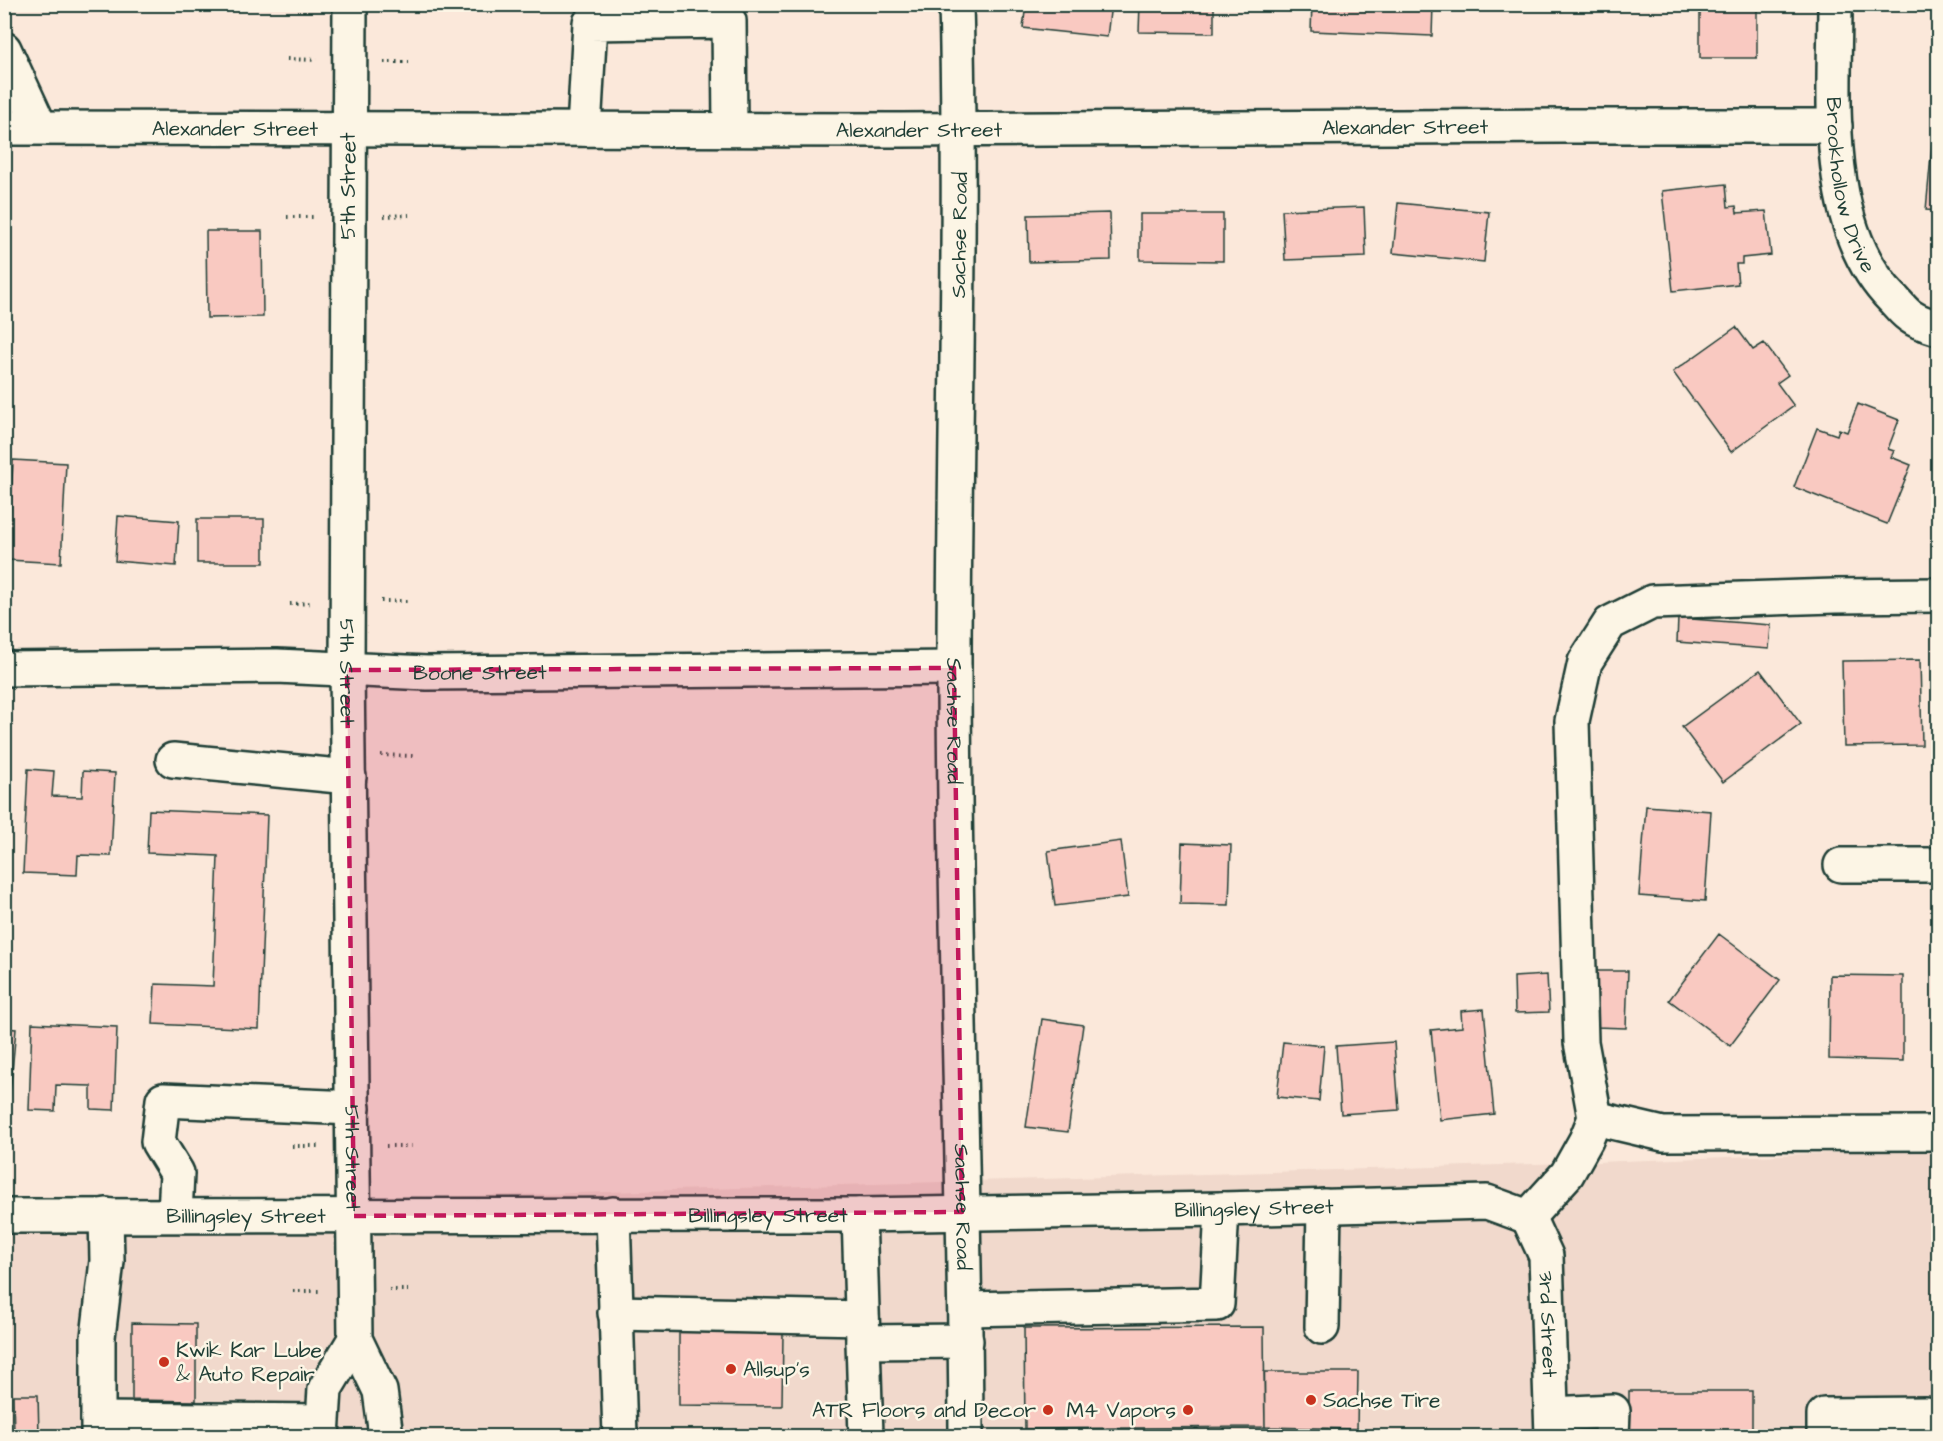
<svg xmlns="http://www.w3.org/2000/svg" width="1943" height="1441" font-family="'Architects Daughter',sans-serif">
	<rect width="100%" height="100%" fill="#fbe8da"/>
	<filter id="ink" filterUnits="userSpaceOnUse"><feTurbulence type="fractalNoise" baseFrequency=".0167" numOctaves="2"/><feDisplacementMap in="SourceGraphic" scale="12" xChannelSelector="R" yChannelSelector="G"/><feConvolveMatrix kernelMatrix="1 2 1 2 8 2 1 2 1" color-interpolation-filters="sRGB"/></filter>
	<g filter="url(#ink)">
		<path fill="#f1d9cc" d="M1938,1149V1436H5L4,1205L343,1200L1570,1163Z"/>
		<path fill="#f9c9c1" stroke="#1f3d34" stroke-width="1.5" d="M1026,4H1111L1107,37L1023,28Z
			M1140,4H1214V33L1139,32Z
			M1312,4H1433L1432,36L1311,31Z
			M1700,4H1757V58H1700Z
			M1932,145H1938V211L1926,210Z
			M1726,184L1728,207L1736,206L1737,213L1766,211L1771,255L1742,258V264H1736L1738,284L1673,291L1662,191Z
			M1398,203L1489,212L1484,262L1393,253Z
			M1364,207L1366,257L1285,260L1282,210Z
			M1110,213L1111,260L1029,262L1028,215Z
			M1140,214H1223V261L1140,260Z
			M206,231H262L263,317L207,318Z
			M1736,327L1753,350L1764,343L1788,375L1777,383L1794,406L1731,452L1673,372Z
			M1858,404L1899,420L1888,449L1894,451L1891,457L1911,465L1887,524L1794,487L1817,428L1837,435L1839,429L1847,432Z
			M13,460L66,463L61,563L8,560Z
			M118,516L179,521L176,566L115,561Z
			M197,519H264V563H197Z
			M1678,618L1771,625L1769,649L1677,642Z
			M1920,660L1922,745L1844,746L1842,661Z
			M1760,670L1801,724L1723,782L1682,727Z
			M28,769L54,771L52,796L82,797L83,771L115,773L111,856L78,855L77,875L23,873Z
			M1646,806L1711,811L1705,901L1639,896Z
			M149,810L267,815L259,1029L153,1024L155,984L213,986L218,856L147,853Z
			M1121,841L1128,897L1055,906L1048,851Z
			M1182,843L1231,845L1229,905L1180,904Z
			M1719,934L1780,980L1730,1046L1669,1000Z
			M1596,971H1628L1626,1028L1595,1027Z
			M1547,975L1549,1012L1515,1013L1514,977Z
			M1830,975L1903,976V1061L1829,1059Z
			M1484,1009L1494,1114L1440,1120L1431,1030L1462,1027L1461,1011Z
			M1042,1019L1083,1025L1068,1132L1026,1127Z
			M32,1023L117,1027L114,1110L91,1109V1086L56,1085L55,1111L29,1110Z
			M4,1028L16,1029L8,1114L4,1113Z
			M1283,1042L1324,1046L1319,1101L1277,1097Z
			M1394,1042L1399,1110L1341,1114L1336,1046Z
			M132,1323L196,1324V1401L132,1400Z
			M1264,1327L1265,1427L1025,1429L1024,1328Z
			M679,1331L783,1333L782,1406L679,1405Z
			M1264,1372H1358L1357,1429L1265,1427Z
			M1629,1391H1752V1436H1629Z
			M13,1395H38L39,1436H14Z"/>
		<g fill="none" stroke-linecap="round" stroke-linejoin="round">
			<defs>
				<g id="minor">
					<path id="s1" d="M956,4C962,225 954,446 954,667C954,923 965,1180 966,1436"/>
					<path id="s2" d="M1835,4C1835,98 1821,227 1893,299C1899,305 1905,314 1913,318C1920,323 1930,325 1938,328"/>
					<path d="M4,49L40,127"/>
					<path id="s3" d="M4,128L900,130L1565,126H1835"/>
					<path d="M584,129L590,23L729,21L730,128"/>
					<path d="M1938,595L1835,596L1652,602L1610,623L1585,662L1572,721L1581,1042L1595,1118L1663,1134L1938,1133"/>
					<path id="s4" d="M4,669L277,666L427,673L954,668"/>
					<path d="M173,760L349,777"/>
					<path d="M1841,865H1938"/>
					<path d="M613,1214L620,1436"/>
					<path d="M175,1215L177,1173L158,1142L163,1100L353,1108"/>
					<path d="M859,1215L866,1436"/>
					<path id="s5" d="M4,1216L859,1215L1222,1209L1487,1202L1528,1217"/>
					<path id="s6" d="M1528,1217L1546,1256L1552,1436"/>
					<path d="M1528,1217L1567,1174L1586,1140L1595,1118"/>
					<path d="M966,1309L1217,1304L1222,1209"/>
					<path d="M615,1313L862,1318"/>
					<path d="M1322,1327L1324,1206"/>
					<path d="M863,1342L966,1341"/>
					<path d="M1552,1414L1613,1411L1612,1436"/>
					<path d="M98,1419L322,1421"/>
					<path d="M98,1436V1337L107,1261L106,1215"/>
					<path d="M1824,1436V1415L1926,1414L1925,1436"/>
				</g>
				<g id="major">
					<path id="s7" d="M350,4L347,670L355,1339L380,1391L386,1436"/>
					<path d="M322,1436L325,1389L355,1339"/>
				</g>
			</defs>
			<use href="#minor" stroke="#1f3d34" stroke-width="38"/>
			<use href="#major" stroke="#1f3d34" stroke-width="38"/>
			<path stroke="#1f3d34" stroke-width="4" stroke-dasharray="1.5 4.5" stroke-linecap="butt" d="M287,59L317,60
				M384,62H409
				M384,216L409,215
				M287,217H317
				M381,601H411
				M290,604L313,603
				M381,755L413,756
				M292,1146H319
				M386,1146H412
				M389,1290H408
				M293,1291H322"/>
			<use href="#minor" stroke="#fcf5e5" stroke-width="33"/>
			<use href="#major" stroke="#fcf5e5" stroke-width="33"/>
		</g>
	</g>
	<path fill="#c2185b" fill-opacity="0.2" stroke="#c2185b" stroke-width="4.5" stroke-dasharray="12 8" stroke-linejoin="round" d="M954,668L962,1212L354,1216L347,670Z"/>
	<g fill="#c8321e" stroke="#fcf5e5" stroke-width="2">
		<circle cx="164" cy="1362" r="6"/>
		<circle cx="731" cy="1369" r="6"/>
		<circle cx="1311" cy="1400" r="6"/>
		<circle cx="1048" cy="1410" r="6"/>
		<circle cx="1188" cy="1410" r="6"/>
	</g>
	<g text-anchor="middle" stroke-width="5" stroke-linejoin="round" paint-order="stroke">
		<g font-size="21" fill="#1f3d34" stroke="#fcf5e5">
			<text dy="7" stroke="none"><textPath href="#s3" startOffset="1401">Alexander Street</textPath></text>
			<text dy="7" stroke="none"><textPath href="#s3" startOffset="231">Alexander Street</textPath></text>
			<text dy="7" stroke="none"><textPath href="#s3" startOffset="915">Alexander Street</textPath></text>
			<text dy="7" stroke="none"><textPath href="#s2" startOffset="183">Brookhollow Drive</textPath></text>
			<text transform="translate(348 186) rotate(-90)" y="7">5th Street</text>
			<text transform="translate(959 235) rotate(-89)" y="7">Sachse Road</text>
			<text dy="7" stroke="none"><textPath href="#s7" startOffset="668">5th Street</textPath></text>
			<text dy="7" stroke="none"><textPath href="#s4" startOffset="476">Boone Street</textPath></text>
			<text dy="7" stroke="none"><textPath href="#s1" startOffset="717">Sachse Road</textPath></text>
			<text dy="7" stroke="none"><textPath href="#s7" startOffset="1154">5th Street</textPath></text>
			<text dy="7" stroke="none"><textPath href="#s1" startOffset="1203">Sachse Road</textPath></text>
			<text dy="7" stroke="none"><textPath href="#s5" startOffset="1250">Billingsley Street</textPath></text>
			<text dy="7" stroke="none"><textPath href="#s5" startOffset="242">Billingsley Street</textPath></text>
			<text dy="7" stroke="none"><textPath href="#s5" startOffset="764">Billingsley Street</textPath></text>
			<text dy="7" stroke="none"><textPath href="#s6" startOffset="111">3rd Street</textPath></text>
		</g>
		<g font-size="21" fill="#1f3d34" stroke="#fcf5e5" text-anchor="start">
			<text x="176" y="1357">Kwik Kar Lube<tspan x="176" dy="24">&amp; Auto Repair</tspan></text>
			<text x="743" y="1376">Allsup's</text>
			<text x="1323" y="1407">Sachse Tire</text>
			<text x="1036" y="1417" text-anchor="end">ATR Floors and Decor</text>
			<text x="1176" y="1417" text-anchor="end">M4 Vapors</text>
		</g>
	</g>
	<rect width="1943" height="1441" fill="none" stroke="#fcf5e5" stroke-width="24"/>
	<rect x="12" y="12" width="1919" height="1417" fill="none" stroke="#1f3d34" stroke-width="2" filter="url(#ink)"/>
</svg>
